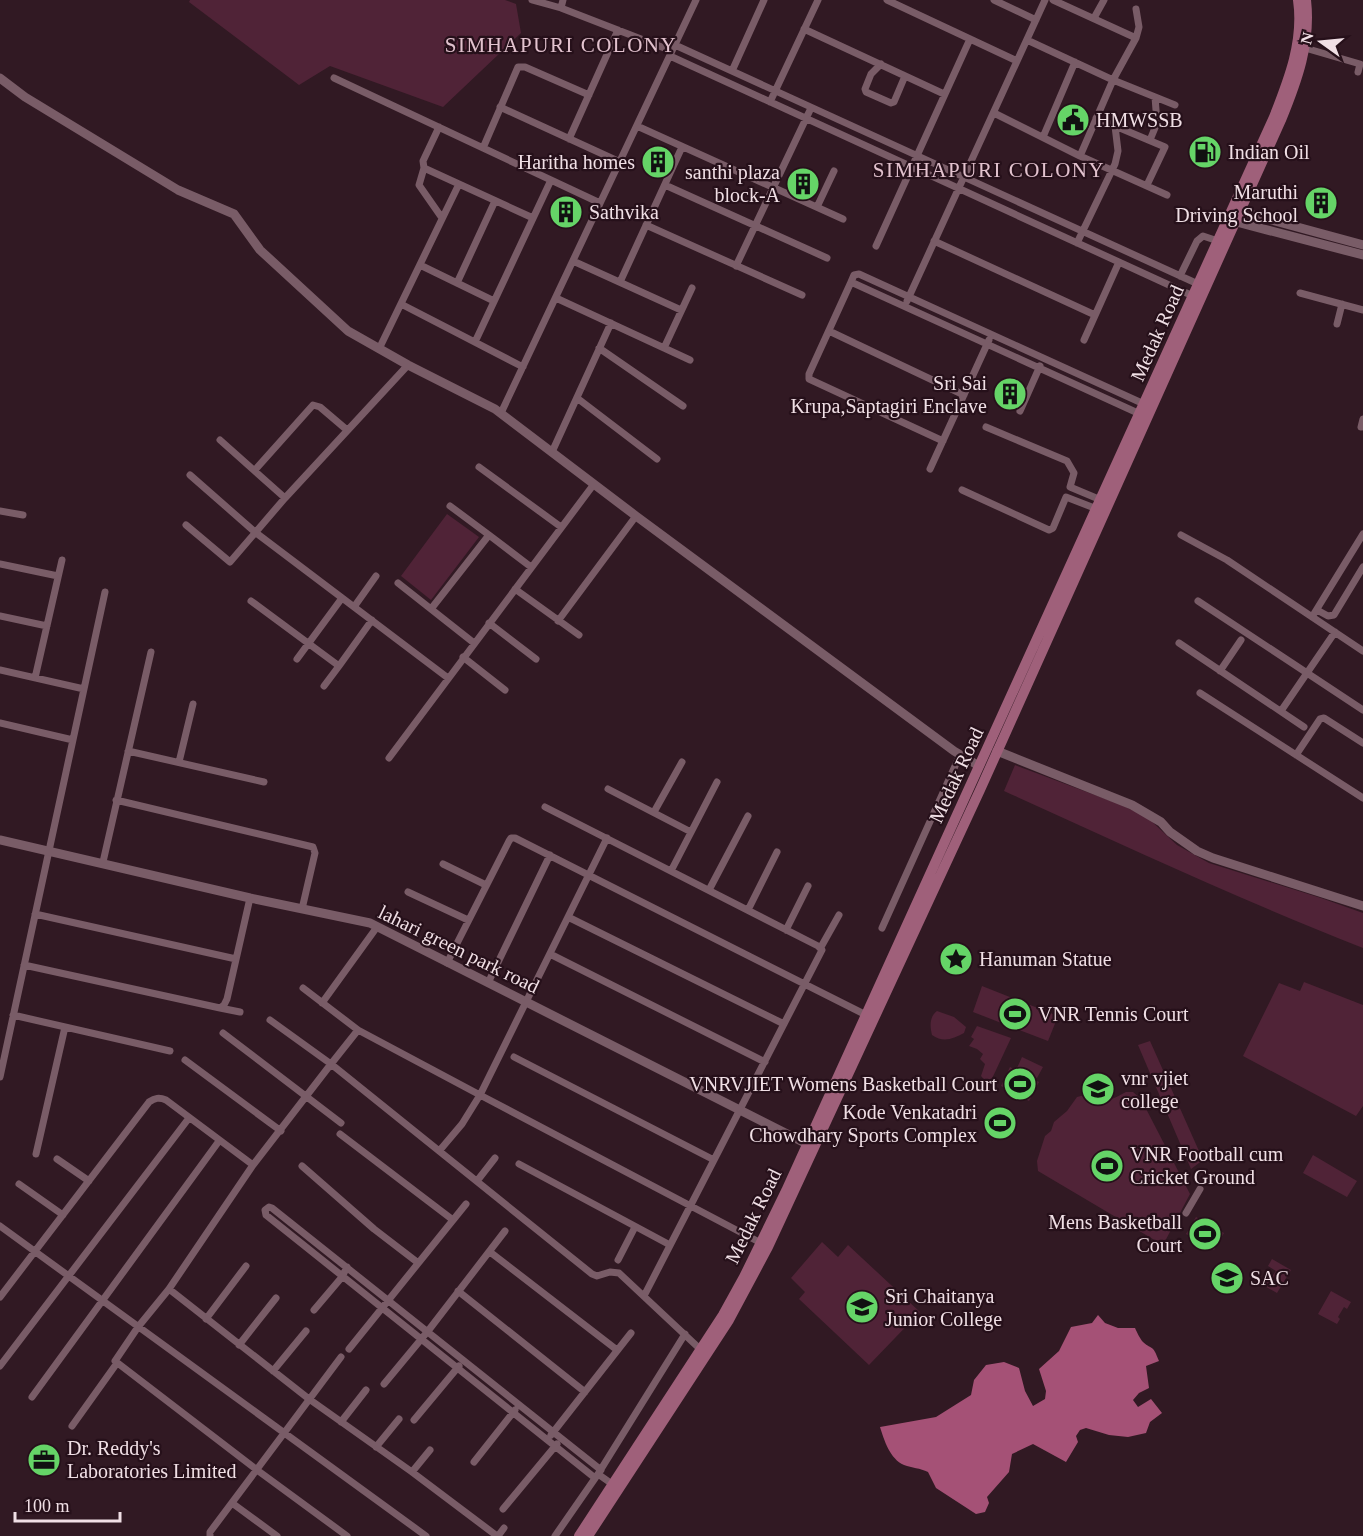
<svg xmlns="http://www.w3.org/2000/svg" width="1363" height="1536" font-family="Georgia,serif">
	<rect width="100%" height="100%" fill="#311923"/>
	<path fill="#502337" d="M190,0H505L516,4L521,33L443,107L330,66L299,85L189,2Z
		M447,514L479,537L431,600L401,576Z
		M1015,765L1119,804L1147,817L1177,845L1209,863L1321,898L1363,913V948C1241,900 1123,845 1004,791Z
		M1304,982L1363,1005V1106L1356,1116L1243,1056L1279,983L1300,991Z
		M982,986L1058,1016L1048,1041L973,1012Z
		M937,1011L954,1017L966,1027L964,1033C953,1039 943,1043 932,1035C930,1027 929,1017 937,1011Z
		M977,1026L1011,1038L989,1085L981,1076L985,1064L980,1059L983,1054L977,1049L969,1046L974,1039L971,1037Z
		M1150,1041L1203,1160L1191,1169L1138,1045Z
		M1022,1057L1043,1067L1037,1078L1017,1068Z
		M1010,1067L1039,1082L1029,1101L1001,1086Z
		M1126,1092H1133L1141,1099L1190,1194L1163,1245L1038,1171L1037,1161L1045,1136L1051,1131L1054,1122L1067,1111L1077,1097L1085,1095C1101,1104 1110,1101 1126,1092Z
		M1313,1155L1357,1181L1347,1197L1303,1173Z
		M1196,1217L1224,1233L1214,1250L1186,1234Z
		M822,1242L838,1257L848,1245L920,1312L869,1365L799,1299L805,1292L791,1278Z
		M1272,1259L1291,1270L1277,1293L1261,1284L1266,1276L1271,1278L1276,1271L1268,1266Z
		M1331,1291L1351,1302L1347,1309L1344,1307L1338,1317L1340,1319L1337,1324L1318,1314Z"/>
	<path fill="#a55176" d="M1098,1315L1105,1323L1118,1328H1135C1137,1332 1140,1339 1143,1342C1153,1351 1152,1343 1159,1361L1146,1366L1149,1388L1139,1393L1133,1400L1138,1407L1151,1399L1162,1413L1150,1422L1146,1433L1128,1437L1109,1435L1086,1428L1080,1430L1076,1436L1078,1442L1066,1462L1033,1444L1012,1454L1009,1472L987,1497L989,1503L985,1512L976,1514L936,1488L928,1472C920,1468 912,1468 904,1465C890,1459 884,1440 880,1427L936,1417L971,1395L974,1380L986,1365L1004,1362L1019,1368L1025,1391L1033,1406L1045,1399L1046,1391L1039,1369L1059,1351L1071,1327L1092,1323Z"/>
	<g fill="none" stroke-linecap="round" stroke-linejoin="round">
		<path stroke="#795c67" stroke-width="7" d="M532,0L561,8
			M563,0L561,8L672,51
			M887,0L1017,61
			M994,0L1036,20
			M1053,0L1136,38
			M1094,18L1104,0
			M804,29L944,94
			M1027,40L1113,80L1175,105
			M675,45L1198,284
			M1305,48L1360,64L1358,72
			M670,56L1193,296
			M881,64L871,74L865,89L866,92L891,103L894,102L905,76
			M732,71L764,0
			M334,78L600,203
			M770,102L818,0
			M500,107L620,162
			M994,113L1080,156L1167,195
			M1096,118L1165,147L1147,185
			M637,126L843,219
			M439,127L423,161L424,168L533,218
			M1043,137L1075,62
			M569,139L618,30
			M1150,140L1157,123L1155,97
			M483,148L518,67H525L589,95
			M1080,156L1113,80L1136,38L1139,27L1136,9
			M424,168L419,185L442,218
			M665,185L827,258
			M817,207L834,171
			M646,225L802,295
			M934,241L1095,315
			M1077,243L1115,164L1118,151L1115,126
			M876,246L970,39
			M573,261L681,310
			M420,265L494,301
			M736,266L811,108
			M1180,276L1197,241L1203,236L1218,241
			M620,282L682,147
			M851,282L809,374V379L943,441
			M457,283L495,201
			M1300,293L1363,310
			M556,298L690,360
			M907,301L1045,0
			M401,304L523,367
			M1337,324L1342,304
			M829,331L964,395
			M1084,340L1119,262
			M475,342L551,180
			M599,348L683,406
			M664,348L692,288
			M379,349L459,184
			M577,398L657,459
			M1020,411L1040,366
			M501,413L696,0
			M1140,414L851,282L854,275L859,274L1144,404
			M986,427L1067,461L1074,473L1070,487L1101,500
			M1361,427L1363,419
			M220,440L285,498
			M552,452L611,323
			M479,467L561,527
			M930,469L989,340
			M255,470L313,405L320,407L347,430
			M190,475L255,532L448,678
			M962,490L1049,530L1053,528L1066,497L1097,509
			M450,506L489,535
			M0,511L23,515
			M186,525L230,562L285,498L408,365
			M1181,535L1227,560L1363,651
			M0,564L58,576
			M398,583L474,643
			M515,589L579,635
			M251,601L339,666L372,620
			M1198,601L1363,710
			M354,607L376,576
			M431,609L489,535L531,567
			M1317,610L1328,616L1334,615L1363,567
			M0,616L47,626
			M1312,617L1363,534
			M558,621L636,516
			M489,623L536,659
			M1179,643L1304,727
			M463,657L505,690
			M297,659L342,598
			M0,670L84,689
			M1220,671L1241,640
			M35,678L62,560
			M324,686L339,666
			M1200,693L1363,798
			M1281,711L1335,632
			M0,723L73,740
			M128,751L264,782
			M1296,755L1320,719L1324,718L1363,743
			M389,758L594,484
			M179,762L193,704
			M608,789L691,832
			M116,800L313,847L315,853L302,909
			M545,807L818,946L822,950L644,1296
			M654,812L682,762
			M607,838L480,1095L761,1243
			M103,862L151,652
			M443,864L486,885
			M671,871L717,782
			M709,890L748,816
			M408,892L468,920
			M748,910L777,852
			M35,914L236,959
			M568,917L784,1024
			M882,928L960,755
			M786,930L808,886
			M821,947L839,915
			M550,954L765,1062
			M447,963L509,841L511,838H515L866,1015
			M24,965L220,1008L224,1005L227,999L250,898
			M488,983L550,855
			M303,988L358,1030L480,1095L462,1124L440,1150
			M322,1003L377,927
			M220,1008L240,1012
			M13,1015L170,1051
			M270,1020L331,1064L358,1030
			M223,1033L341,1123
			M514,1057L714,1160
			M185,1060L281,1131
			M0,1077L105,592
			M340,1134L453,1220
			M36,1154L65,1027
			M57,1159L89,1181
			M519,1164L670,1245
			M302,1166L374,1229L417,1262
			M477,1181L495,1158
			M19,1184L63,1215
			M1186,1213L1200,1189
			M0,1226L426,1536
			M490,1252L617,1350
			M618,1260L635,1227
			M169,1289L309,1399L412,1472L497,1536
			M458,1291L585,1392
			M0,1297L149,1102C155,1098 159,1097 166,1100L253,1165
			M314,1310L342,1277L347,1267
			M206,1319L246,1266
			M239,1345L276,1298
			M349,1349L466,1204
			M0,1366L189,1118
			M273,1371L306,1331
			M384,1384L428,1331L505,1231
			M32,1397L219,1141
			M414,1420L459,1366
			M341,1422L366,1390
			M72,1426L117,1363
			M551,1435L631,1333
			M376,1447L399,1419
			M474,1462L515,1410
			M412,1472L430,1450
			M598,1474L612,1484
			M595,1478L266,1215L265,1210L269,1207L272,1208L601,1470
			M232,1503L277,1536
			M503,1509L557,1444
			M210,1536V1532L341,1357
			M347,1536L257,1470L115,1361L138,1327L169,1289L253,1165L331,1064L592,1274L597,1276L610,1272L619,1273L700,1349
			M498,1536L504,1528
			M555,1536L598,1474L685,1334"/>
		<path stroke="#795c67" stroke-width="9" d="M0,78L25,97L178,190L234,214L260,250L348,331L408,365L495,409L636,516L954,751L979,766
			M1235,210L1363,245
			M1229,220L1363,255
			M997,751L1132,805L1161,822L1170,832L1197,851L1213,858L1363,906
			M0,840L250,898L370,923L807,1144"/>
		<path stroke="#9f607a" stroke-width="10" d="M579,1536L723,1315L744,1277L786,1191L1274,117C1289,79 1304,41 1298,0
			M588,1536L729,1320L768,1247L980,790L1281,120C1297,81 1311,43 1306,0"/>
	</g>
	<defs>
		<symbol id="civic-disc" viewBox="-11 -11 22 22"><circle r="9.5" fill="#65d467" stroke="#26101a"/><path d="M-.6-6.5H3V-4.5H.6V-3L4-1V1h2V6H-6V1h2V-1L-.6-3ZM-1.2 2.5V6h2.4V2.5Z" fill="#111"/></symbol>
		<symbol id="fuel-disc" viewBox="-11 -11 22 22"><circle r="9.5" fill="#65d467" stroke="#26101a"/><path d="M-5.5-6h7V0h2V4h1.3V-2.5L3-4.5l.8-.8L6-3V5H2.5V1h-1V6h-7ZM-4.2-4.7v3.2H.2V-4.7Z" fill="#111"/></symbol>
		<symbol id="building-disc" viewBox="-11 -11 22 22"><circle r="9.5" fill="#65d467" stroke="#26101a"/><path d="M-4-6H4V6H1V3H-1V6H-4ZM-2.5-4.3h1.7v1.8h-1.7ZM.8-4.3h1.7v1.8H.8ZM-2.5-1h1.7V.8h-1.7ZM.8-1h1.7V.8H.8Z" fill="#111"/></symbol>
		<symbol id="sight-disc" viewBox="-11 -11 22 22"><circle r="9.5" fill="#65d467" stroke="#26101a"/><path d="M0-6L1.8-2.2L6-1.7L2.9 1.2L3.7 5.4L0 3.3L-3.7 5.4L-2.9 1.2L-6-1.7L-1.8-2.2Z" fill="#111"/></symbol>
		<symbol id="stadium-disc" viewBox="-11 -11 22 22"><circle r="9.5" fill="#65d467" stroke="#26101a"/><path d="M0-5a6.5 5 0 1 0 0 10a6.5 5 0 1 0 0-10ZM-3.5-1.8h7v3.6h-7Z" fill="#111"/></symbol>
		<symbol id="university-disc" viewBox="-11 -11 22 22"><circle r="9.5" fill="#65d467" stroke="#26101a"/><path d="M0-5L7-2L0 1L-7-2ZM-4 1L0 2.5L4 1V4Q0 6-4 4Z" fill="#111"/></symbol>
		<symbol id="school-disc" viewBox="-11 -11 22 22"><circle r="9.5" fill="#65d467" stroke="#26101a"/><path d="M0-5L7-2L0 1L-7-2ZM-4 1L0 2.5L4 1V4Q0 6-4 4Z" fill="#111"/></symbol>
		<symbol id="office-disc" viewBox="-11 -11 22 22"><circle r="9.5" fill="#65d467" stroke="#26101a"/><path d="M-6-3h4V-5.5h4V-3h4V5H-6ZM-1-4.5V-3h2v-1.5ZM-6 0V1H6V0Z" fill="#111"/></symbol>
	</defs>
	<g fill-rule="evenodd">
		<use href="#civic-disc" x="1054" y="101" width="38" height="38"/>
		<use href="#fuel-disc" x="1186" y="133" width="38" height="38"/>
		<use href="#building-disc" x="639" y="143" width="38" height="38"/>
		<use href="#building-disc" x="784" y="165" width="38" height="38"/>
		<use href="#building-disc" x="1302" y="184" width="38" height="38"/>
		<use href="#building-disc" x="547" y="193" width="38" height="38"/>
		<use href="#building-disc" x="991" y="375" width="38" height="38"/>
		<use href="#sight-disc" x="937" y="940" width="38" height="38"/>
		<use href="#stadium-disc" x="996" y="995" width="38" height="38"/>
		<use href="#stadium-disc" x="1001" y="1065" width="38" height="38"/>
		<use href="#university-disc" x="1079" y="1070" width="38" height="38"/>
		<use href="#stadium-disc" x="981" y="1104" width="38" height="38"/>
		<use href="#stadium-disc" x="1088" y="1147" width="38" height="38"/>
		<use href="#stadium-disc" x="1186" y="1215" width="38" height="38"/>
		<use href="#school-disc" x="1208" y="1259" width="38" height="38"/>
		<use href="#university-disc" x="843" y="1288" width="38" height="38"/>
		<use href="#office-disc" x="25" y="1441" width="38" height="38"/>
	</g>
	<g text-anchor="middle" stroke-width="4.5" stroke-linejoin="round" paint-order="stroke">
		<g font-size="20" fill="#f0dfe5" stroke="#26101a" text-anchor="start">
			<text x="1096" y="127">HMWSSB</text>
			<text x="1228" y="159">Indian Oil</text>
			<text x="635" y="169" text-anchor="end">Haritha homes</text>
			<text x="780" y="179" text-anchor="end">santhi plaza<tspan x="780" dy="23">block-A</tspan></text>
			<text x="1298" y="199" text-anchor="end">Maruthi<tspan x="1298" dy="23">Driving School</tspan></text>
			<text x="589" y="219">Sathvika</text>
			<text x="987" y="390" text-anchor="end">Sri Sai<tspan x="987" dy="23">Krupa,Saptagiri Enclave</tspan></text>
			<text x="979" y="966">Hanuman Statue</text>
			<text x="1038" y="1021">VNR Tennis Court</text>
			<text x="1121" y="1085">vnr vjiet<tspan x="1121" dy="23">college</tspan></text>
			<text x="997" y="1091" text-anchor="end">VNRVJIET Womens Basketball Court</text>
			<text x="977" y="1119" text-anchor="end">Kode Venkatadri<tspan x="977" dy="23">Chowdhary Sports Complex</tspan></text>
			<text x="1130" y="1161">VNR Football cum<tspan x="1130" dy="23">Cricket Ground</tspan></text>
			<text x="1182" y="1229" text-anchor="end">Mens Basketball<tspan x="1182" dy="23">Court</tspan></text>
			<text x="1250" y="1285">SAC</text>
			<text x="885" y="1303">Sri Chaitanya<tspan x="885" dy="23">Junior College</tspan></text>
			<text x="67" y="1455">Dr. Reddy's<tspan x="67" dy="23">Laboratories Limited</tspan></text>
		</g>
		<g font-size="20" fill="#f0dfe5" stroke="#26101a">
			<text transform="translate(1157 333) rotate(-66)" y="7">Medak Road</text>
			<text transform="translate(956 775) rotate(-65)" y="7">Medak Road</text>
			<text transform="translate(459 949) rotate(26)" y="7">lahari green park road</text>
			<text transform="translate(753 1216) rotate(-64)" y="7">Medak Road</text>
		</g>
		<g font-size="21" letter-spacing="1.5" fill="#e2c2ce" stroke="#26101a">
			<text x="561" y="52">SIMHAPURI COLONY</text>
			<text x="989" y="177">SIMHAPURI COLONY</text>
		</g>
	</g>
	<g transform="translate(1321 42) rotate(285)" stroke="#26101a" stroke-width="4.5" paint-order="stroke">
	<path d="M0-4.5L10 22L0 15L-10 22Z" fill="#f0dfe5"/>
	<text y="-9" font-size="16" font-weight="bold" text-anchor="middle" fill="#f0dfe5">N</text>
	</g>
	<path d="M15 1512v9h105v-9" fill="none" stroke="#f0dfe5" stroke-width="3"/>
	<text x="24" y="1512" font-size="18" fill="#f0dfe5" stroke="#26101a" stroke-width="4.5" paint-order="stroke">100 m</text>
</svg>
